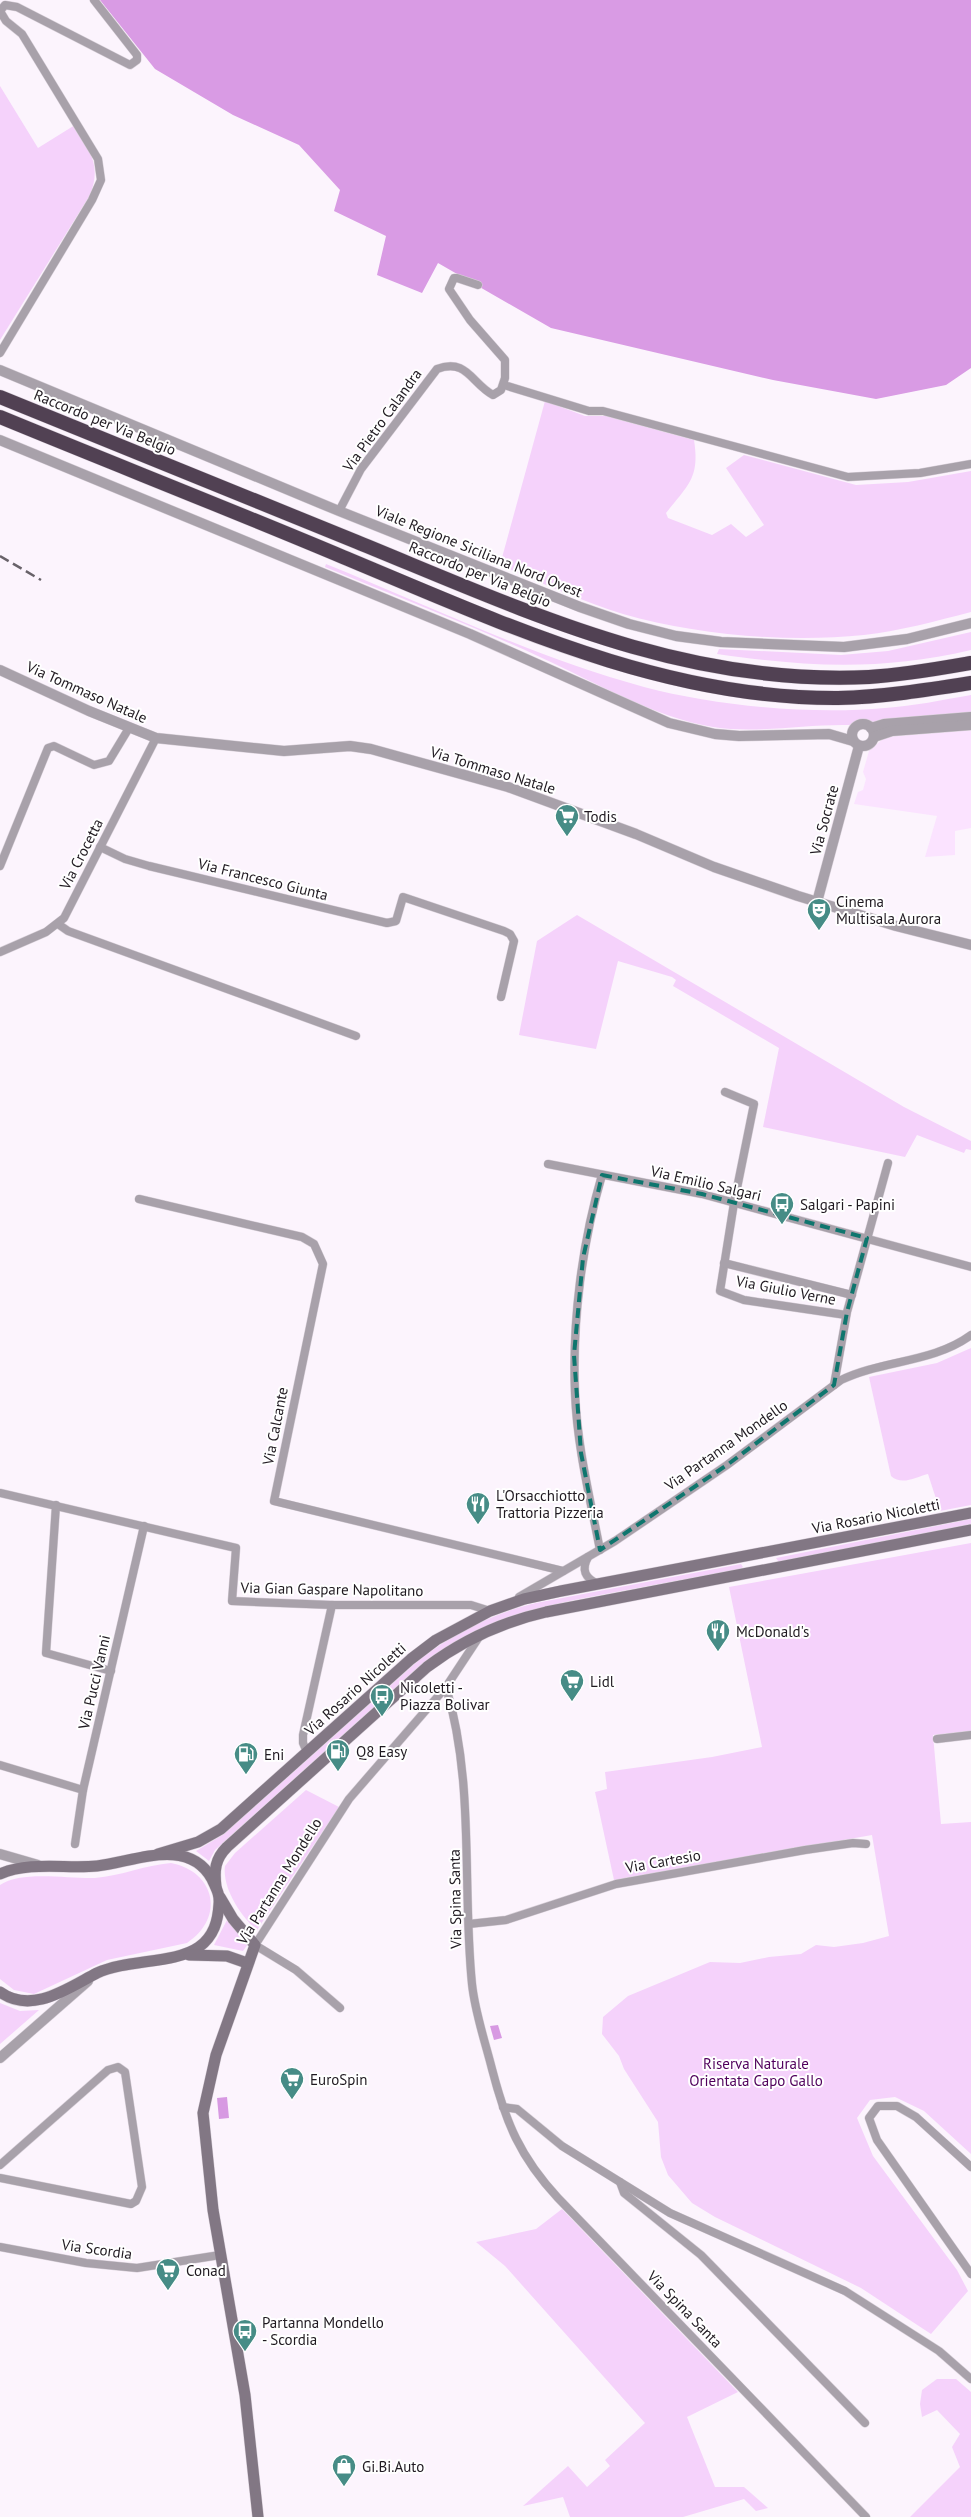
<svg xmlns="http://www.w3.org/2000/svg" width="971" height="2517" viewBox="0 0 971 2517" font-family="'PT Sans',sans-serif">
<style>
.built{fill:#fbe3ff}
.green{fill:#f5d2fb}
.forest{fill:#d99be4}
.water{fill:#d799e2}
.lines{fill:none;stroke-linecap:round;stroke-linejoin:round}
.minor-casing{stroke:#d9d1da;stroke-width:9}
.tertiary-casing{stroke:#d9d1da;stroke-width:11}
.secondary-casing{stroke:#d9d1da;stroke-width:12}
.motorway-casing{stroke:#d9d1da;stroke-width:15}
.minor{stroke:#a8a1aa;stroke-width:8}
.tertiary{stroke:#a8a1aa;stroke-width:10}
.secondary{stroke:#827784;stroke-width:11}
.motorway{stroke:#514153;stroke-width:14}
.rail{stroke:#686269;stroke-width:2.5;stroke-dasharray:10 5;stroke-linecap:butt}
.marked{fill:none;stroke:#0f766e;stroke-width:4;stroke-dasharray:10 6;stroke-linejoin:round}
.labels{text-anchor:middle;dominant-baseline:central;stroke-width:4;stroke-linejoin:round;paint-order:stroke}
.street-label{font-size:15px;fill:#201a21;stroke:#fff}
.poi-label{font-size:15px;fill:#201a21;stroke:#fff;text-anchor:start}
.park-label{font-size:15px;fill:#50005c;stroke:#fff}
</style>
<rect width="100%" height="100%" fill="#fcf4fd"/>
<!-- built -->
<polygon class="built" points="971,730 971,828 955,831 955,855 925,857 937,816 854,804 858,792 863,790 866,779 863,772 869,751 885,737"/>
<!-- green -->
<g class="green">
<path d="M 0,86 L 38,148 L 75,125 C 89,152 102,164 90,195 L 0,340 Z"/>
<path d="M 545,401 L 585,416 L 606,416 L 694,440 C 700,478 688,485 666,513 L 668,518 L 712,535 L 731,524 L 746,537 L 764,525 L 726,468 L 744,455 L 856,485 L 908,482 L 971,471 L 971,612 C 936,621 900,631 864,635 C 787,643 697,635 623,614 C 581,601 540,582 500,565 Z"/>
<path d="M 326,564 C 430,606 536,658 644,687 C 716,706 811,715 885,708 C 914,706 942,700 971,695 L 971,714 L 874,723 L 861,721 L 849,725 C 804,724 758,734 713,727 C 653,717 597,683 542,658 C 471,625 398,597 325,567 Z"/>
<path d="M 971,632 L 971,650 C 881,671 808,667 717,654 L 719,649 L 841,655 L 888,651 Z"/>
<polygon points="577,915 904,1107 971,1141 971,1150 966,1149 964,1153 917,1135 905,1157 763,1127 779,1048 673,986 676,980 672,977 618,961 596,1049 519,1035 537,941"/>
<path d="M 971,1348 L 971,1505 L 940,1511 L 928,1474 C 916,1477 902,1486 891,1476 L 869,1377 L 937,1363 Z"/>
<polygon points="971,1519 971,1525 779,1562 776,1558"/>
<polygon points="971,1543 971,1731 933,1735 941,1824 971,1822 971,2154 924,2111 895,2097 870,2100 857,2118 873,2156 957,2270 968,2291 931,2334 861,2288 715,2217 692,2203 668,2175 661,2157 658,2122 624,2069 619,2056 602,2034 603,2017 628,1996 710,1962 740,1963 769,1957 801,1954 816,1945 834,1947 863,1943 889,1936 872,1835 614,1880 595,1792 607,1789 605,1772 712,1757 762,1747 729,1587"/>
<path d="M 741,1564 L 743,1567 L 740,1569 C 699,1577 657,1584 616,1592 C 539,1606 478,1619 416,1669 L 215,1850 L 209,1861 L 196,1851 L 224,1834 L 419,1660 C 454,1633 493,1613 536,1603 Z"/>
<path d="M 306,1790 L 339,1807 L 257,1930 C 241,1917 222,1888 225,1866 L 235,1853 Z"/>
<path d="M 171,1863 C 216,1872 225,1918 187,1943 L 107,1960 L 34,1994 L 14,1990 L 0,1979 L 0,1885 C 21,1870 69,1879 95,1878 C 121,1876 145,1865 171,1863 Z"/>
<polygon points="227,1920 248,1944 243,1951 214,1945"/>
<polygon points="0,2003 20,2011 39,2010 0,2044"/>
<polygon points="562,2209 738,2392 687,2417 715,2487 744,2487 768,2508 756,2511 744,2499 683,2517 570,2517 563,2497 523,2506 568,2466 587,2487 610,2466 605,2460 645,2423 505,2266 476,2242 536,2229"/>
<polygon points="937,2379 956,2379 971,2392 971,2517 910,2517 960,2467 952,2447 960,2434 937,2410 922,2417 920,2404 922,2390"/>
</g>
<!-- forest -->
<polygon class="forest" points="100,0 971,0 971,368 946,385 876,399 773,380 551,328 438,263 422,293 377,275 386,236 334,211 340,190 299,145 233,115 155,69"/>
<!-- water -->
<g class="water">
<polygon points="498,2025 502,2038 494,2040 490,2026"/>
<polygon points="227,2097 229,2118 219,2119 217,2098"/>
</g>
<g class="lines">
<!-- minor casing -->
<g class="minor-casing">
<g id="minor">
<polyline points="0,353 92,200 101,180 98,159 22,34 6,21 0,11 5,5 17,7 130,65 137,60 137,55 94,0"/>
<polyline points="504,385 589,411 603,411 848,477 920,473 971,464"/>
<path d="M 339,511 L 361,469 L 437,369 C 467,358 471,383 493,395 L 501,390 L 505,378 L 505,360 L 470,320 L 449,289 L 454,278 L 457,278 L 478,285"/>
<polyline points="100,847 125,859 149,866 387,923 396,921 403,897 504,931 510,934 514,941 501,997"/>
<polyline points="0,866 48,748 54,746 94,765 109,761 129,728"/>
<polyline points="58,924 68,931 356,1036"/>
<polyline points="0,952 46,932 64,918 156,738"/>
<polyline points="725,1092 754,1104 734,1203 720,1291 744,1300 846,1315"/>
<polyline points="548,1164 702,1194 971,1267"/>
<polyline points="139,1199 302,1237 314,1244 323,1264 274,1501 563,1571"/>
<polyline points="724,1263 852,1295"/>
<polyline points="834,1385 847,1312 888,1163"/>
<polyline points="0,1493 236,1548 232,1601 332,1605 471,1605 490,1611"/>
<polyline points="56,1505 46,1653 111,1671"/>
<path d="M 600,1550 C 590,1498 577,1446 575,1393 C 572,1322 582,1243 602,1175"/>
<path d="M 588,1557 C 581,1570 585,1578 598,1584"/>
<path d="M 519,1597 L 615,1541 L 727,1465 L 841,1380 C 882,1360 933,1363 971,1335"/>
<path d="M 446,1687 C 475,1783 462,1885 472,1984 C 475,2013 485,2041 492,2069 C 506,2123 520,2157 558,2198 L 866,2517"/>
<polyline points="937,1739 971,1735"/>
<polyline points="307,1752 303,1743 303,1735 332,1605"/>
<polyline points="0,1765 83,1790"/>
<polyline points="75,1844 83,1790 144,1526"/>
<polyline points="469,1924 506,1920 616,1884 805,1850 853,1843 866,1844"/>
<polyline points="340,2008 296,1970 255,1945 349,1799 446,1687 479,1637"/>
<polyline points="503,2107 517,2109 562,2146 670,2213 845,2291 939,2351 971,2379"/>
<polyline points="0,2165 108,2070 118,2067 125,2072 142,2187 136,2201 131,2204 0,2178"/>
<polyline points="971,2167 916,2117 897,2106 878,2106 869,2118 877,2140 971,2274"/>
<polyline points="620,2182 624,2193 701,2255 865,2423"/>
<polyline points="0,2247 86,2263 137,2268 220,2255"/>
</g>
</g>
<!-- tertiary casing -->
<g class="tertiary-casing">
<g id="tertiary">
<polyline points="0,370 339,511 580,607 629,624 676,636 721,642 844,647 907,639 971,623"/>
<polyline points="0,440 470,634 669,723 715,734 739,736 829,734 853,741"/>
<polyline points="0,670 89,711 156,738 284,751 350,746 371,749 508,787 636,834 714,867 798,896 896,926 971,945"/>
<circle cx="863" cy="735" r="11"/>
<polyline points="871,728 884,724 971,717"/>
<polyline points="874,737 892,731 971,725"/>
<polyline points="817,902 859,746"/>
<polyline points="0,1854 38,1865"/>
<polyline points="0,2058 88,1981"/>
</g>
</g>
<!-- secondary casing -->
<g class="secondary-casing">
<g id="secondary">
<polyline points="158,1854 198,1842 221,1829 411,1659 436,1640 490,1611 524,1599 561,1591 971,1513"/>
<path d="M 0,1874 C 30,1861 66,1869 97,1866 C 134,1862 188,1836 212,1879 C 216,1888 220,1894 219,1904 C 218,1921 214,1936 199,1947 C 175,1964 127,1959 97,1973 C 68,1988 32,2015 0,1992"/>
<path d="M 216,1887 C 214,1870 215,1859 227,1847 L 427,1667 C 463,1640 502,1622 546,1612 L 971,1530"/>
<polyline points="220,1897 233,1919 255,1945 216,2055 203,2113 213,2210 245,2395 258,2517"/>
<polyline points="189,1955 227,1956 247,1963"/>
</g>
</g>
<!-- motorway casing -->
<g class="motorway-casing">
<g id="motorway">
<path d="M 0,397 C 119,445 238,493 357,542 C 526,611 682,686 869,677 C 904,675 937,669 971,663"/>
<path d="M 0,417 C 114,464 229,509 343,557 C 502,623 662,699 838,698 C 883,697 927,690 971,683"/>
</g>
</g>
<!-- minor -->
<use href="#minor" class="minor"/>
<!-- tertiary -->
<use href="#tertiary" class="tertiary"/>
<!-- secondary -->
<use href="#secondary" class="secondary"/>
<!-- motorway -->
<use href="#motorway" class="motorway"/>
<!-- rail -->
<polyline class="rail" points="0,556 41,580"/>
</g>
<!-- marked area -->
<path class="marked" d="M 602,1175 L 702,1194 L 867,1238 L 847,1312 L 834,1385 L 727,1465 L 600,1550 L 581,1453 L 574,1355 L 583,1258 Z"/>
<!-- icons -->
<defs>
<g id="supermarket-pin" transform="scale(1.25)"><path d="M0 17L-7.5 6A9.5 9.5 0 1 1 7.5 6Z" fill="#468c86" stroke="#fff"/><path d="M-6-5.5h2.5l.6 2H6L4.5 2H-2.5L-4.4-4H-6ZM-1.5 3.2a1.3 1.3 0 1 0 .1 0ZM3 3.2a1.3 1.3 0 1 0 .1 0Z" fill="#fff"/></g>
<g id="theatre-pin" transform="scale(1.25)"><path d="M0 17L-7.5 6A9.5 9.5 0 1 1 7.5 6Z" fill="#468c86" stroke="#fff"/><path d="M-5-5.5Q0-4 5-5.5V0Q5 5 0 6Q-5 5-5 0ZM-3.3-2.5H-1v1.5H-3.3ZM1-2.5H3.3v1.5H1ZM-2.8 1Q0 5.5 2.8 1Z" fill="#fff"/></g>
<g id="bus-pin" transform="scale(1.25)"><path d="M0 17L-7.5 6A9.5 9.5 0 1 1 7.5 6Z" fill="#468c86" stroke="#fff"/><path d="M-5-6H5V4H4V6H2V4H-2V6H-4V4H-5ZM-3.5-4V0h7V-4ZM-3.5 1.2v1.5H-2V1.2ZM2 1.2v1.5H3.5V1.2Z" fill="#fff"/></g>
<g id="restaurant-pin" transform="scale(1.25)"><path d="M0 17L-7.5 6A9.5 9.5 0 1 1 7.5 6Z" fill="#468c86" stroke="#fff"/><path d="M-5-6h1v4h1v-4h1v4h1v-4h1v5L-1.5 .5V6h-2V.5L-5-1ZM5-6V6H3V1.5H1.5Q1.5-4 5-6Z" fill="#fff"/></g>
<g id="fuel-pin" transform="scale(1.25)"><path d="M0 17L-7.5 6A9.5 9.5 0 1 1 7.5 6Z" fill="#468c86" stroke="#fff"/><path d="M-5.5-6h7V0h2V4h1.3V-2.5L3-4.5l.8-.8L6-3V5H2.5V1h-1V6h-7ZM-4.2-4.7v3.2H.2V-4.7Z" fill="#fff"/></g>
<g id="shop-pin" transform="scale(1.25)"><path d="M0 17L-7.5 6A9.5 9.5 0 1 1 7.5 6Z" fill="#468c86" stroke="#fff"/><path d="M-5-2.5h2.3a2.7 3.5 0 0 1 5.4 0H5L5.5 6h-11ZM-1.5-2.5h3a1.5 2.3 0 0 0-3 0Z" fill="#fff"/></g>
</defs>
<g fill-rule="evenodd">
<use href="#supermarket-pin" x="567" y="816"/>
<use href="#theatre-pin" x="819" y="910"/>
<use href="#bus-pin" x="782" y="1204"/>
<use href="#restaurant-pin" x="478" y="1504"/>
<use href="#restaurant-pin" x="718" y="1631"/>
<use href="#supermarket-pin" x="572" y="1681"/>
<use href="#bus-pin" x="382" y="1696"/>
<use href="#fuel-pin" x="338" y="1751"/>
<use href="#fuel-pin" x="246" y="1754"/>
<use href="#supermarket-pin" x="292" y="2079"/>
<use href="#supermarket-pin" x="168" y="2270"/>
<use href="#bus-pin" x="245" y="2331"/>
<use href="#shop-pin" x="344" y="2466"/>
</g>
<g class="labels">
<!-- street labels -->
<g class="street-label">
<text transform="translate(382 420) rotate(-54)">Via Pietro Calandra</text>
<text transform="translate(105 422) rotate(22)">Raccordo per Via Belgio</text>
<text transform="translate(479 551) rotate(22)">Viale Regione Siciliana Nord Ovest</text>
<text transform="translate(480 574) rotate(22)">Raccordo per Via Belgio</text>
<text transform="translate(87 692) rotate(24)">Via Tommaso Natale</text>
<text transform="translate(493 770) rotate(17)">Via Tommaso Natale</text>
<text transform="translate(824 820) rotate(-75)">Via Socrate</text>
<text transform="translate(81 854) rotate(-63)">Via Crocetta</text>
<text transform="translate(263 879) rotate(14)">Via Francesco Giunta</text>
<text transform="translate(706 1183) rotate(13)">Via Emilio Salgari</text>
<text transform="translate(786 1290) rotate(11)">Via Giulio Verne</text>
<text transform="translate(275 1426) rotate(-79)">Via Calcante</text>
<text transform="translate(726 1445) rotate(-35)">Via Partanna Mondello</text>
<text transform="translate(876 1516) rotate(-11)">Via Rosario Nicoletti</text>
<text transform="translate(332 1589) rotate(1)">Via Gian Gaspare Napolitano</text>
<text transform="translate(94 1682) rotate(-77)">Via Pucci Vanni</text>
<text transform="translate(355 1689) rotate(-42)">Via Rosario Nicoletti</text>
<text transform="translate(663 1861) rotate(-10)">Via Cartesio</text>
<text transform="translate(279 1881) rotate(-58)">Via Partanna Mondello</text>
<text transform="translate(455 1899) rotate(-91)">Via Spina Santa</text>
<text transform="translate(97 2249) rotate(8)">Via Scordia</text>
<text transform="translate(685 2309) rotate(46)">Via Spina Santa</text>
</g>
<!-- poi labels -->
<g class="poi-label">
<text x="584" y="816">Todis</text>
<text x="836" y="901">Cinema<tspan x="836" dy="17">Multisala Aurora</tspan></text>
<text x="800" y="1204">Salgari - Papini</text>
<text x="496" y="1495">L'Orsacchiotto<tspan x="496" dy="17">Trattoria Pizzeria</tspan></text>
<text x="736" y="1631">McDonald's</text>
<text x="590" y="1681">Lidl</text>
<text x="400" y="1687">Nicoletti -<tspan x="400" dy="17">Piazza Bolivar</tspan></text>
<text x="356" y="1751">Q8 Easy</text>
<text x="264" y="1754">Eni</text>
<text x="310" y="2079">EuroSpin</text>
<text x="186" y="2270">Conad</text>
<text x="262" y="2322">Partanna Mondello<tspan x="262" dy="17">- Scordia</tspan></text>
<text x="362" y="2466">Gi.Bi.Auto</text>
</g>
<!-- park labels -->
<g class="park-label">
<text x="756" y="2063">Riserva Naturale<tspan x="756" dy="17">Orientata Capo Gallo</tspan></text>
</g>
</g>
</svg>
